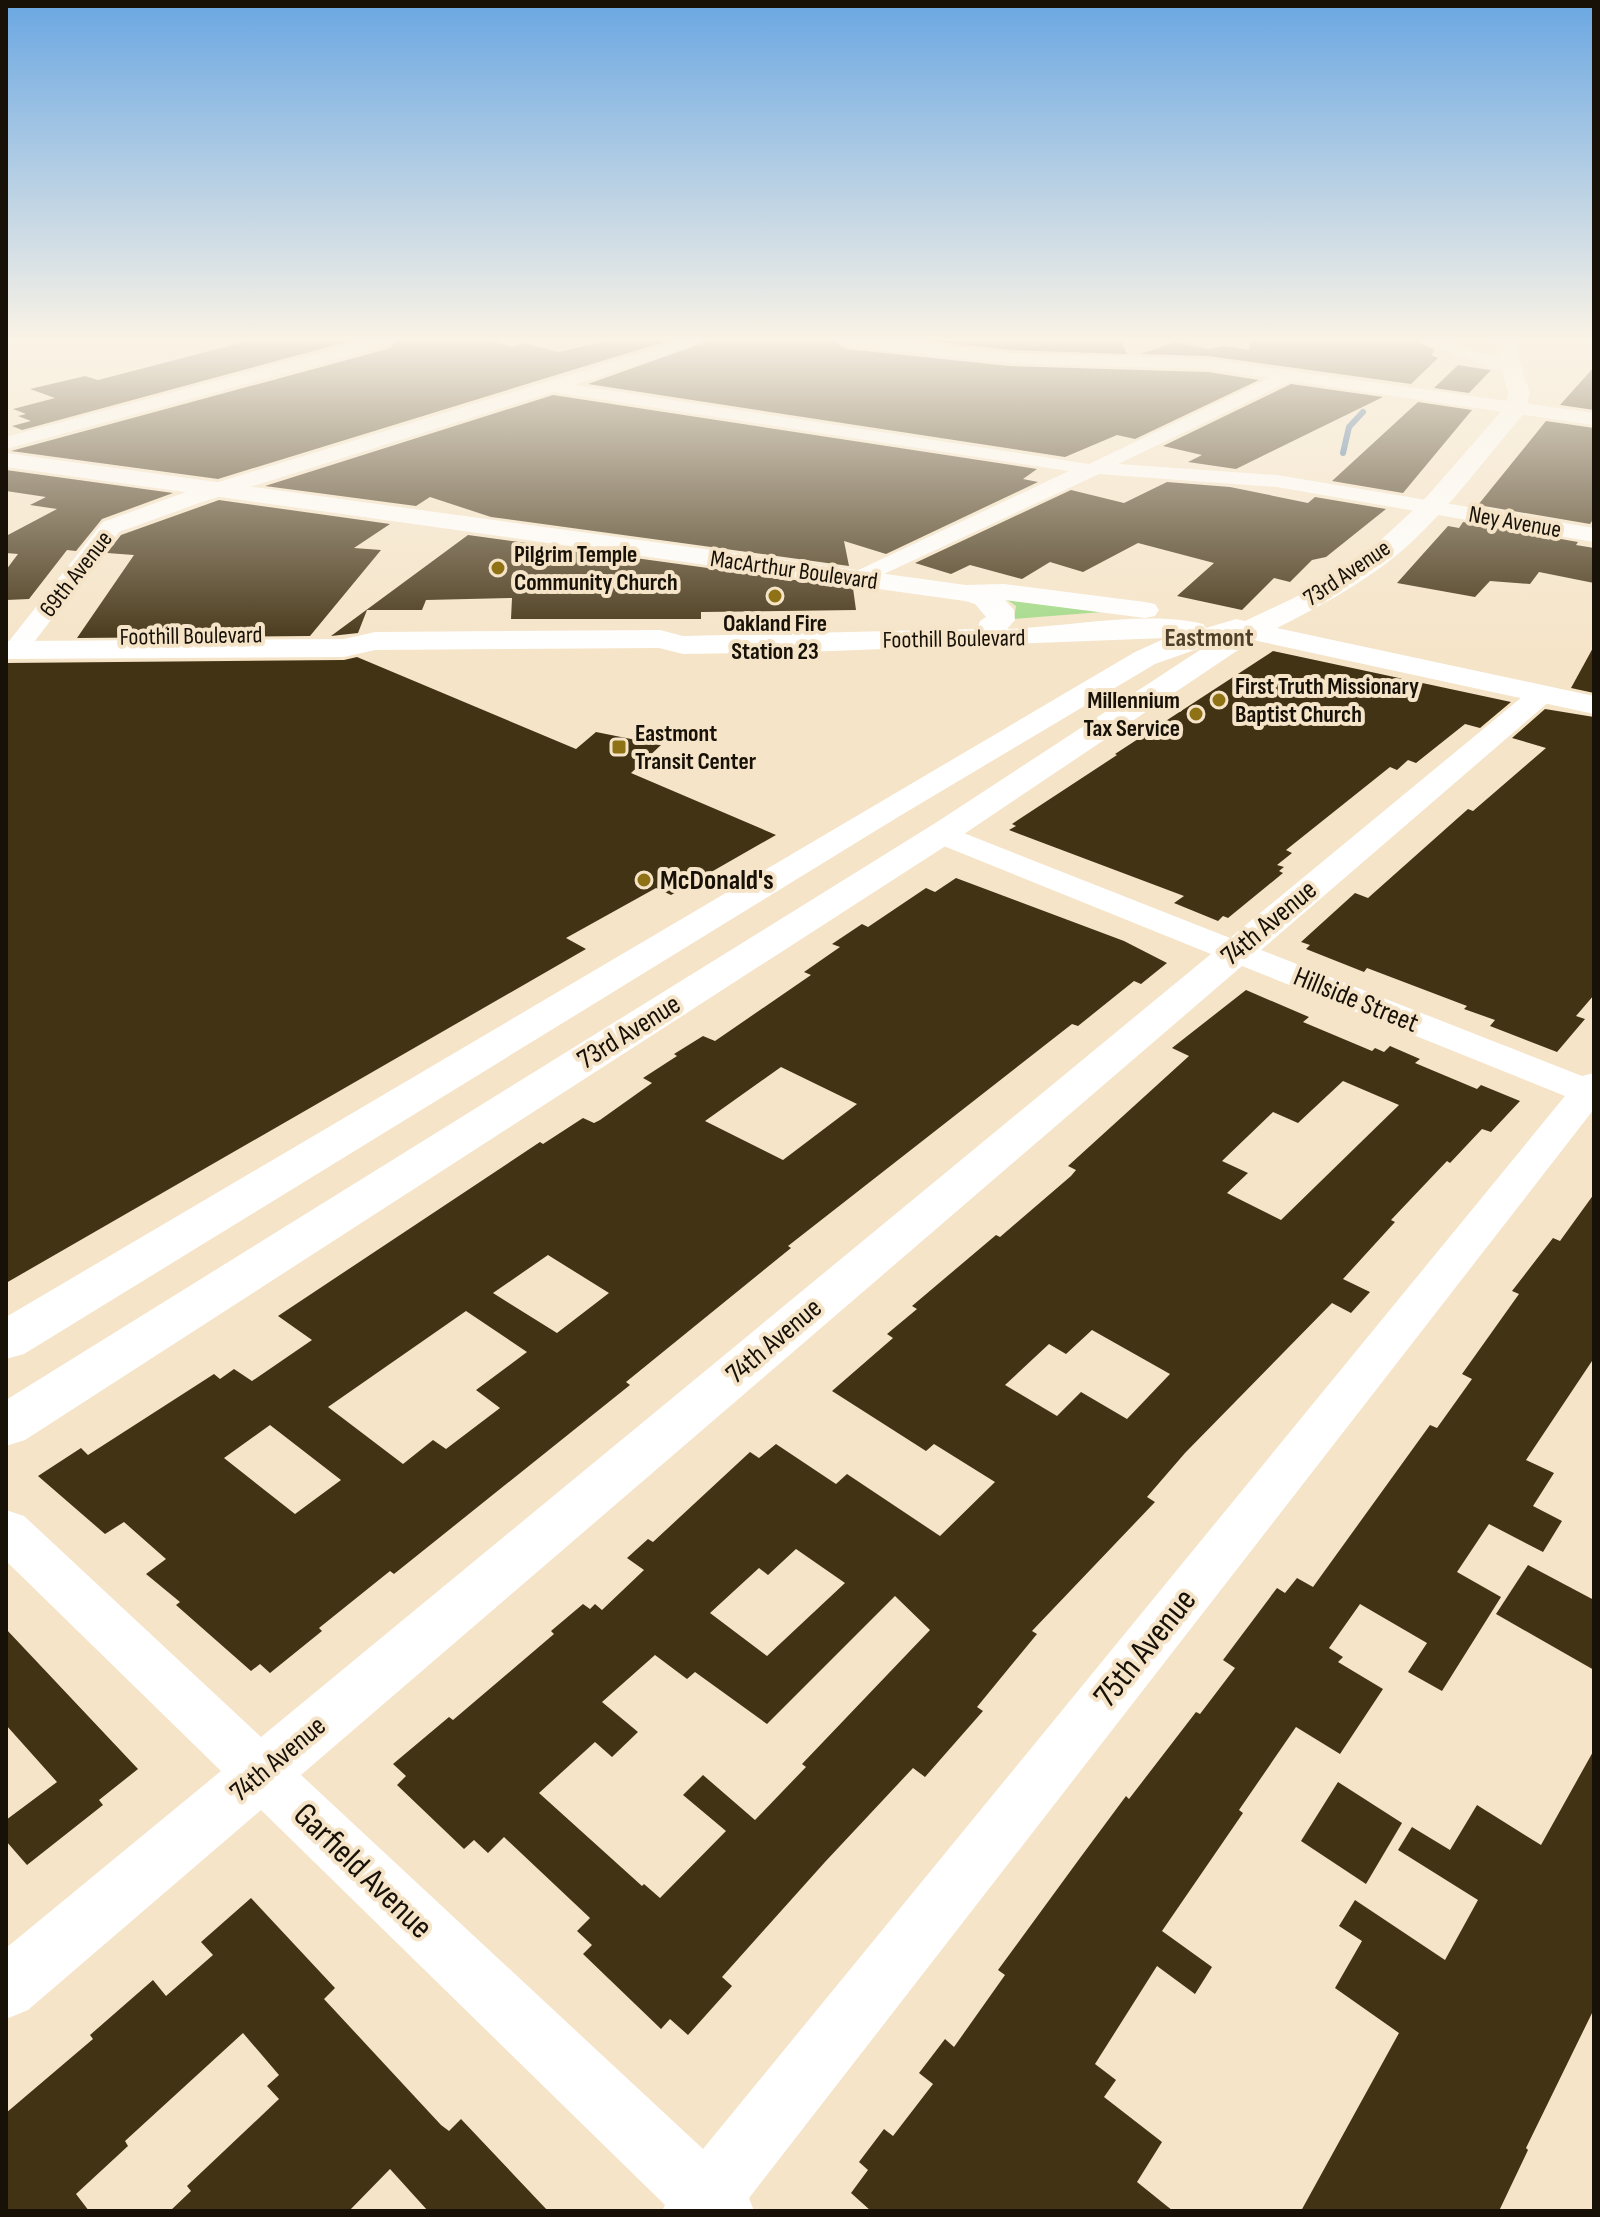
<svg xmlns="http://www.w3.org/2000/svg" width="1600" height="2217" viewBox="0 0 1600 2217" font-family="'Sofia Sans Condensed',sans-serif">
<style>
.green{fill:#a2da88}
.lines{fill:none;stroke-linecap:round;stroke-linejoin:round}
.stream{stroke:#3d6c9a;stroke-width:6}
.building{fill:#433315;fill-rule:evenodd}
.minor{fill:#fff;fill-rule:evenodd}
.secondary{fill:#fff;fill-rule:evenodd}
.poi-dot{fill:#8f7216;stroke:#f5e4c8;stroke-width:3}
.labels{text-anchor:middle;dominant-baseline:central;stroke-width:8;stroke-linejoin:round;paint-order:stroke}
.far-street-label{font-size:24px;fill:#171107;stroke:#f5e4c8}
.far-poi-label{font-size:24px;font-weight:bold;fill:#171107;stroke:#f5e4c8;text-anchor:start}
.far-neighbourhood-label{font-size:26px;font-weight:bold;fill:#4f4129;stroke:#f5e4c8}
.poi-label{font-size:28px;font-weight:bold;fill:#171107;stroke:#f5e4c8;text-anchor:start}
.street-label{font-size:28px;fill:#171107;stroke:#f5e4c8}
.near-street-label{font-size:34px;fill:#171107;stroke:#f5e4c8}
</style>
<rect width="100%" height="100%" fill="#f5e4c8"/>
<!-- green -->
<polygon class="green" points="1003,597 1115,611 1014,619 1016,606"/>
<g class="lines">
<!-- stream -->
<polyline class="stream" points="1343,453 1349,427 1363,412"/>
</g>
<!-- building -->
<g class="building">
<polygon points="248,341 350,341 22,430 12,426 31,421 18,416 26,414 13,409 55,398 30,389 85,376 98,380"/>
<polygon points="395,341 491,341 511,347 524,343 558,352 608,341 667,341 218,479 11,451 391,348"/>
<polygon points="709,341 834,341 845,349 1010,366 1208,372 1259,380 1135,439 1117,435 1065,457 588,384"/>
<polygon points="931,341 1121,341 1127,354 1010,350"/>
<polygon points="1250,341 1416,341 1435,350 1431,355 1438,358 1411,384 1208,356 1141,354 1175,342 1209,349 1224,346 1249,350"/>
<polygon points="1458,365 1489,370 1491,370 1469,393 1434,388"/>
<polygon points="1594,367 1594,410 1560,405"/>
<polygon points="1291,384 1383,397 1236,469 1188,462 1202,455 1163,446"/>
<polygon points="553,395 1037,469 1023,479 1038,482 886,554 844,541 849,566 491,517 430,497 416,506 265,486"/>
<polygon points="1418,402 1472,410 1403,493 1332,481"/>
<polygon points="1546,421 1594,428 1594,518 1590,524 1478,505"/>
<polygon points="6,470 173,493 102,519 76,551 67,550 29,599 6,600 6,570 18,554 6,553 6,536 57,509 30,505 46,497 6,491"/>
<polygon points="1167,482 1230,487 1308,503 1315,497 1386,509 1326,557 1312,560 1290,582 1274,578 1242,610 1177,596 1214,563 1138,543 1083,572 1050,562 1022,579 970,565 951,574 915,563 1071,490 1124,503"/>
<polygon points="219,500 390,524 354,548 381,550 310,636 77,638 134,555 107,553 121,535"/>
<polygon points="1463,522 1578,542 1576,545 1594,548 1594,583 1539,572 1530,584 1490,581 1475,597 1397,583 1448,526 1459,528"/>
<polygon points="468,535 853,588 856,610 701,612 701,619 511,619 512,598 426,600 422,610 367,610 358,633 331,636"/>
<polygon points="1594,646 1594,693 1571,688"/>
<polygon points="1273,651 1511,702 1480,728 1465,724 1416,763 1408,760 1397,770 1390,767 1286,850 1292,853 1277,865 1284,867 1279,871 1283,873 1228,918 1223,916 1218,921 1174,903 1184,896 1009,830 1016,826 1012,824 1117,755 1115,754"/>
<polygon points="357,657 576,749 596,732 661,745 631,773 776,835 671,895 656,888 566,938 586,949 6,1283 6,663 344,660"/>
<polygon points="1545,709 1594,717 1594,995 1576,1016 1585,1019 1557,1052 1490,1026 1495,1020 1464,1009 1467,1006 1367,968 1364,972 1306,949 1310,945 1301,942 1355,893 1368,898 1468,809 1473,811 1546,748 1512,738"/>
<path d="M 956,878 L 1124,941 L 1167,963 L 1141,984 L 1134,981 L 1078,1026 L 1072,1024 L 788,1246 L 791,1248 L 626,1382 L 630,1385 L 394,1574 L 390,1571 L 319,1628 L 322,1631 L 270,1673 L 260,1664 L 251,1671 L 176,1605 L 180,1602 L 146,1574 L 166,1559 L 124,1522 L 105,1534 L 38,1476 L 81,1448 L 88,1455 L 214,1374 L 220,1379 L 234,1369 L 252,1381 L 312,1340 L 278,1316 L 540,1142 L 543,1144 L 583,1118 L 594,1123 L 600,1120 L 652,1083 L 643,1078 L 677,1056 L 674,1054 L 703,1036 L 715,1041 L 811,975 L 804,972 L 840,947 L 832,944 L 862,924 L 868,927 L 926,888 L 935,892 ZM 781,1067 L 857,1104 L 783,1160 L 705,1121 ZM 548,1255 L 609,1293 L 557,1333 L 493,1293 ZM 466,1311 L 527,1352 L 476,1390 L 500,1408 L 446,1449 L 433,1440 L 403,1464 L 328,1407 ZM 270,1425 L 341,1480 L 295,1514 L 224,1458 Z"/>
<path d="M 1246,990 L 1309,1017 L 1303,1022 L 1372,1051 L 1375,1048 L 1384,1052 L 1390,1046 L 1420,1059 L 1415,1063 L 1477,1089 L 1481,1085 L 1520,1101 L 1491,1132 L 1482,1129 L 1450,1163 L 1447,1161 L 1391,1220 L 1395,1222 L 1343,1279 L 1370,1292 L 1351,1313 L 1332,1303 L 1185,1453 L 1147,1497 L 1155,1502 L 1032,1631 L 1037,1634 L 977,1707 L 983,1711 L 925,1777 L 913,1768 L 825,1862 L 722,1977 L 732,1986 L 688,2035 L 670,2019 L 661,2029 L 583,1954 L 592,1945 L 577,1931 L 590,1918 L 504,1837 L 488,1853 L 474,1840 L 464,1849 L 397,1785 L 406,1776 L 393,1764 L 449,1717 L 453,1720 L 554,1634 L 551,1631 L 583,1604 L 590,1609 L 595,1604 L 602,1610 L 644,1570 L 627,1558 L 648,1539 L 653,1542 L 750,1452 L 759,1458 L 776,1444 L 836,1484 L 847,1474 L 940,1536 L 995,1482 L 934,1444 L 926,1451 L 832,1391 L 893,1338 L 887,1334 L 917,1309 L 912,1306 L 996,1235 L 1000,1237 L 1071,1176 L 1076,1170 L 1068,1166 L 1189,1056 L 1172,1048 ZM 1343,1081 L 1399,1105 L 1281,1220 L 1227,1193 L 1248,1173 L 1222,1161 L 1273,1112 L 1298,1123 ZM 1092,1330 L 1170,1374 L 1127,1419 L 1081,1392 L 1057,1416 L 1005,1385 L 1049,1344 L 1066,1354 ZM 796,1549 L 845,1583 L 767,1656 L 710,1613 L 759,1568 L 768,1575 ZM 895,1596 L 930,1630 L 802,1764 L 806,1767 L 755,1820 L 703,1775 L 683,1795 L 726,1831 L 660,1898 L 644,1884 L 642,1886 L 539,1793 L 595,1742 L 612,1757 L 638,1732 L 602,1702 L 655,1655 L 687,1679 L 695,1672 L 767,1724 Z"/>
<polygon points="1594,1194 1594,1358 1526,1460 1554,1473 1533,1506 1562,1521 1543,1552 1489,1524 1457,1572 1501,1597 1442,1691 1408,1672 1427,1643 1360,1604 1329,1648 1343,1657 1338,1662 1383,1689 1340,1754 1296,1727 1239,1810 1243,1813 1162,1931 1212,1967 1195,1994 1157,1966 1095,2064 1116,2080 1104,2097 1162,2142 1137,2182 1173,2211 871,2211 851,2193 868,2170 859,2162 884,2129 893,2136 933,2084 919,2073 945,2039 954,2047 1005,1975 998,1970 1080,1858 1126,1796 1129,1799 1196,1712 1200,1714 1235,1668 1223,1660 1277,1588 1285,1593 1297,1578 1313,1587 1430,1425 1437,1428 1472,1379 1462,1374 1519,1294 1512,1291 1553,1238 1560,1241"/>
<polygon points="1528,1565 1594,1600 1594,1670 1496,1614"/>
<polygon points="6,1629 138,1769 99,1800 103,1805 27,1865 6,1841 6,1820 57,1782 6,1725"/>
<polygon points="1594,1750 1594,2009 1526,2148 1528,2150 1499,2211 1301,2211 1399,2033 1335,1988 1362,1941 1339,1926 1355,1900 1445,1960 1478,1900 1398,1850 1412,1827 1450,1850 1477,1805 1541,1845"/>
<polygon points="1338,1782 1402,1823 1366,1884 1301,1841"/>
<polygon points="251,1898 335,1988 324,1999 441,2125 449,2131 461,2119 548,2211 428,2211 390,2169 349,2211 170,2211 191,2191 187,2186 279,2099 267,2086 279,2075 243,2033 125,2141 128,2146 76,2194 89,2211 6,2211 6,2113 93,2039 90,2035 153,1980 166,1996 213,1955 201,1942"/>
</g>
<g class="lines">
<!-- minor -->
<g class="minor">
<polygon points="363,341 392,341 390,345 6,449 6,437"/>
<polygon points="679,341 706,341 575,385 1089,464 1269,378 1208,369 1010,363 845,346 837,341 899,341 1010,353 1208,359 1594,413 1594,425 1291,381 1118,464 1277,475 1594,528 1594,542 1277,487 1099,474 858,586 850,584 846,579 850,574 1069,471 553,392 202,502 119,532 24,655 6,655 6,645 103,522 186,492"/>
<polygon points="1419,341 1445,341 1519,365 1522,369 1519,373 1507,373"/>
<path d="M 1542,686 L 1551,688 L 1555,694 L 1551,700 L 1261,950 L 1582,1076 L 1594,1073 L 1594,1109 L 749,2198 L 754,2211 L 662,2211 L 665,2205 L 261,1810 L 28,2010 L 6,2019 L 6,1948 L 221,1771 L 6,1561 L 6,1510 L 24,1516 L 261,1737 L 1211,954 L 929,840 L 925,834 L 929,828 L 940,825 L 951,828 L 1230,938 L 1533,688 ZM 1242,966 L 1565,1096 L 703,2149 L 301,1775 Z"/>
</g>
<!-- secondary -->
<path class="secondary" d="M 1493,341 L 1513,341 L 1530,392 L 1525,412 C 1482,462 1441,521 1388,562 C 1354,588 1315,609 1277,628 L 1594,696 L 1594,714 L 1253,640 L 961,836 L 25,1440 L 6,1446 L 6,1400 L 937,822 L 1206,646 L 1155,664 L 898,817 L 24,1354 L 6,1359 L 6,1317 L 1135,652 L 1166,638 L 806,652 L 683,654 L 659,648 L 375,650 L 344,657 L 6,659 L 6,641 L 344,639 L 375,632 L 660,630 L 683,636 L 977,629 L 980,621 L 986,617 L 975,604 L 965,601 L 6,467 L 6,453 L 966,585 L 1004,584 L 1145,602 L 1155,604 L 1159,610 L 1155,616 L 1145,618 L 1005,600 L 1014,610 L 1015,620 L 1007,629 C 1065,627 1149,610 1203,624 L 1206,628 L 1236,619 L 1245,621 L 1296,597 L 1370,550 L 1422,502 L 1506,406 L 1508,392 Z"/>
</g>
<!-- sky -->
<linearGradient id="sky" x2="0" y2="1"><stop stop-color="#6aa7e2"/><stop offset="0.52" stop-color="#faf3e6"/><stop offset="1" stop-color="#faf3e6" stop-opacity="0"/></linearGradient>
<rect width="1600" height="652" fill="url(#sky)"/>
<!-- markers -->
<g class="poi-dot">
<circle cx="498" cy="568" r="8"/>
<circle cx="775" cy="596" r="8"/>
<circle cx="1219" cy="700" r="8"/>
<circle cx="1196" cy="714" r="8"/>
<rect x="611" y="739" width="16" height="16" rx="4"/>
<circle cx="644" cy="880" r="8"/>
</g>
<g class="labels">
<!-- far-street labels -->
<g class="far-street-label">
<text transform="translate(1515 522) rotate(10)">Ney Avenue</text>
<text transform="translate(794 570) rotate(8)">MacArthur Boulevard</text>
<text transform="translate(1347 573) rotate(-34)">73rd Avenue</text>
<text transform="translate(76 574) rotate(-52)">69th Avenue</text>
<text transform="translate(191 636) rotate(-1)">Foothill Boulevard</text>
<text transform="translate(954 639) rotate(-1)">Foothill Boulevard</text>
</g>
<!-- far-poi labels -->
<g class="far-poi-label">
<text x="514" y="554">Pilgrim Temple<tspan x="514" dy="28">Community Church</tspan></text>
<text x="775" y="623" text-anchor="middle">Oakland Fire<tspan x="775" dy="28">Station 23</tspan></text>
<text x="1235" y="686">First Truth Missionary<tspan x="1235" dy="28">Baptist Church</tspan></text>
<text x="1180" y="700" text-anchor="end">Millennium<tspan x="1180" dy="28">Tax Service</tspan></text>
<text x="635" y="733">Eastmont<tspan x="635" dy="28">Transit Center</tspan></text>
</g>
<!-- far-neighbourhood labels -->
<g class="far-neighbourhood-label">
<text x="1209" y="638">Eastmont</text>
</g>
<!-- poi labels -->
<g class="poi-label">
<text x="660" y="880">McDonald's</text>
</g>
<!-- street labels -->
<g class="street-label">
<text transform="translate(1269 923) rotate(-40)">74th Avenue</text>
<text transform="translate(1356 1000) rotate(22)">Hillside Street</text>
<text transform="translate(629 1032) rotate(-32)">73rd Avenue</text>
<text transform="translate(774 1341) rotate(-40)">74th Avenue</text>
<text transform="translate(278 1759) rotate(-40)">74th Avenue</text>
</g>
<!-- near-street labels -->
<g class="near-street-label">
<text transform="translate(1145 1648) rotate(-51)">75th Avenue</text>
<text transform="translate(363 1871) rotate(44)">Garfield Avenue</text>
</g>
</g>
<!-- border -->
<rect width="1600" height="2217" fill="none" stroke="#171107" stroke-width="16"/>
</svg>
